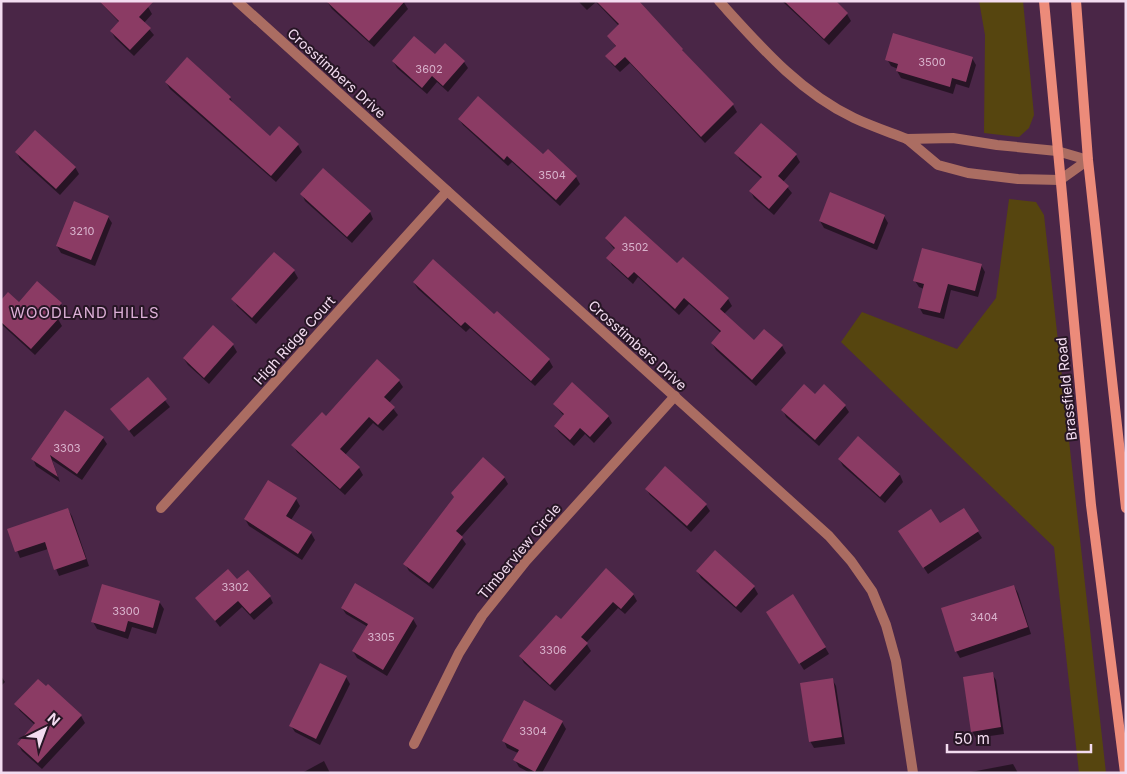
<svg xmlns="http://www.w3.org/2000/svg" width="1127" height="774" viewBox="0 0 1127 774" font-family="Inter,sans-serif">
<style>
.green{fill:#56450f}
.shadow{fill:#0007}
.building{fill:#8b3b64}
.lines{fill:none;stroke-linecap:round;stroke-linejoin:round}
.street{stroke:#ab6d62;stroke-width:10}
.secondary{stroke:#ec8b7a;stroke-width:10}
.labels{text-anchor:middle;dominant-baseline:central;stroke-width:4;stroke-linejoin:round;paint-order:stroke}
.number-label{font-size:11px;fill:#d9b4cd}
.street-label{font-size:14px;fill:#f3dcf0;stroke:#271625}
.neighbourhood-label{font-size:15px;letter-spacing:1px;fill:#ddb0d7;stroke:#271625}
</style>
<rect width="100%" height="100%" fill="#4a2647"/>
<!-- green -->
<g class="green">
<polygon points="979,1 1023,1 1034,115 1029,128 1019,137 984,133 985,35"/>
<polygon points="1009,199 1036,202 1044,215 1106,773 1079,773 1054,547 841,342 862,312 957,349 996,298"/>
</g>
<!-- shadow -->
<g class="shadow">
<polygon points="99,1 142,1 148,7 152,14 144,23 154,35 134,56 115,38 111,31 119,22"/>
<polygon points="403,1 408,9 374,47 332,9 328,3"/>
<polygon points="578,1 620,1 682,50 686,57 733,105 737,112 705,143 630,63 620,72 611,63 607,56 616,47 609,36 619,26 596,2 587,10"/>
<polygon points="782,1 834,1 847,14 851,21 829,45"/>
<polygon points="435,56 464,62 468,68 448,92 437,82 427,94 397,68 393,61"/>
<polygon points="972,58 976,65 969,88 956,84 953,94 901,78 897,71 898,69 891,66 887,59"/>
<polygon points="166,82 230,98 234,105 270,138 279,128 298,145 302,152 276,182 170,89"/>
<polygon points="459,119 543,156 548,151 576,177 580,184 560,206 512,162 508,166 463,125"/>
<polygon points="761,125 796,155 800,162 783,182 792,193 774,215 754,198 751,192 762,179 740,160 736,153"/>
<polygon points="17,153 75,167 79,174 60,195 20,159"/>
<polygon points="302,194 370,212 373,219 352,243 305,201"/>
<polygon points="884,216 888,223 877,250 824,228 820,221"/>
<polygon points="108,217 112,223 95,266 61,253 57,246"/>
<polygon points="606,239 678,265 684,258 728,299 732,306 724,314 755,342 782,346 786,353 756,386 716,350 712,343 721,333 689,304 679,315 638,277 633,284 612,265 608,258 615,250"/>
<polygon points="981,265 985,272 978,297 951,290 944,319 923,314 919,307 924,289 919,287 915,281"/>
<polygon points="294,271 298,278 256,324 237,306 233,299"/>
<polygon points="37,283 61,304 65,311 58,319 62,326 35,355 1,324 1,302 19,304"/>
<polygon points="414,283 549,360 553,367 535,386 470,328 466,332 418,289"/>
<polygon points="213,327 233,345 237,352 209,384 188,365 184,359"/>
<polygon points="148,379 170,407 134,437 112,409"/>
<polygon points="399,381 403,387 389,403 398,415 383,431 373,423 345,455 359,468 363,475 345,495 297,452 293,445 326,418"/>
<polygon points="815,396 845,406 849,412 819,446 786,417 783,410"/>
<polygon points="554,404 608,416 612,423 594,443 585,434 574,446 559,432 555,426 564,416"/>
<polygon points="103,438 107,444 82,480 52,460 60,482 36,466 33,459"/>
<polygon points="858,438 900,475 903,482 885,503 843,466 839,459"/>
<polygon points="504,477 508,484 461,537 466,544 433,589 409,571 405,564"/>
<polygon points="646,489 706,505 710,511 691,532 650,495"/>
<polygon points="296,499 300,506 291,520 311,533 315,540 302,560 249,526 245,519"/>
<polygon points="68,510 72,516 89,566 59,576 48,549 20,558 9,530"/>
<polygon points="940,525 978,532 982,538 928,574 904,538"/>
<polygon points="715,552 754,587 758,594 741,613 701,578 697,571"/>
<polygon points="237,581 270,597 273,603 254,620 242,607 220,627 197,598"/>
<polygon points="1014,586 1018,593 1031,634 960,658 956,651"/>
<polygon points="633,594 637,601 625,614 618,608 586,643 591,651 555,691 524,663 520,656 561,620"/>
<polygon points="160,603 164,609 156,634 132,627 128,639 97,629 93,622"/>
<polygon points="342,608 413,619 417,626 387,676 357,658 353,651 368,627 346,614"/>
<polygon points="771,619 825,647 829,654 804,670"/>
<polygon points="321,665 346,677 350,684 320,745 295,732 291,726"/>
<polygon points="992,674 996,680 1004,734 976,738 972,731"/>
<polygon points="1,676 5,682 1,686"/>
<polygon points="832,679 836,686 845,744 814,748 810,741"/>
<polygon points="16,704 81,716 85,723 42,769 22,751 18,744 35,725 20,711"/>
<polygon points="562,722 566,729 542,773 530,773 519,767 515,760 518,753 507,748 504,741"/>
<polygon points="324,761 330,773 302,773"/>
<polygon points="1013,764 1018,773 971,773 971,772"/>
</g>
<!-- building -->
<g class="building">
<polygon points="99,1 154,1 139,17 151,28 130,50 110,31 119,21"/>
<polygon points="326,1 405,1 369,41"/>
<polygon points="596,1 639,1 683,49 682,50 734,104 701,137 625,57 615,66 605,56 616,46 607,36 619,24"/>
<polygon points="784,1 836,1 848,13 824,39"/>
<polygon points="893,33 973,57 966,82 952,78 950,87 896,71 898,64 885,60"/>
<polygon points="414,36 435,54 445,43 465,61 443,86 432,76 422,88 392,61"/>
<polygon points="187,57 231,97 229,99 270,136 279,126 299,144 271,176 165,82"/>
<polygon points="478,96 543,154 548,149 577,176 556,200 507,156 504,160 458,119"/>
<polygon points="761,123 797,154 778,176 789,186 769,209 749,191 762,177 734,153"/>
<polygon points="35,130 76,167 56,189 15,152"/>
<polygon points="323,168 371,211 347,237 300,194"/>
<polygon points="830,192 885,215 874,244 819,221"/>
<polygon points="74,201 109,216 91,260 56,246"/>
<polygon points="625,216 677,263 683,257 729,298 720,309 754,340 764,329 783,345 752,380 711,343 721,331 684,298 675,309 634,272 628,278 606,258 615,248 605,238"/>
<polygon points="922,248 982,264 975,291 948,284 940,313 918,308 924,284 913,281"/>
<polygon points="274,252 295,270 252,318 231,299"/>
<polygon points="433,259 494,314 497,311 550,359 531,381 465,322 461,326 413,282"/>
<polygon points="37,281 62,303 53,313 59,318 31,349 1,322 1,300 8,292 19,302"/>
<polygon points="213,325 234,344 204,378 183,358"/>
<polygon points="377,359 400,380 384,397 395,407 378,425 369,417 340,449 360,467 340,489 291,445 322,412 326,416"/>
<polygon points="148,377 167,399 129,431 110,409"/>
<polygon points="572,382 609,416 590,437 580,428 570,440 554,426 564,414 553,404"/>
<polygon points="804,384 815,394 824,384 846,405 815,440 781,410"/>
<polygon points="65,410 104,437 77,474 50,455 58,477 31,459"/>
<polygon points="858,436 900,474 880,497 838,459"/>
<polygon points="483,457 505,477 456,531 463,537 429,583 403,564 454,497 451,493"/>
<polygon points="665,466 707,504 687,526 645,489"/>
<polygon points="268,480 297,498 286,516 312,532 298,554 244,519"/>
<polygon points="68,508 86,559 54,570 45,542 15,552 7,529"/>
<polygon points="964,508 979,531 923,568 898,531 931,509 940,523"/>
<polygon points="715,550 755,586 736,607 696,571"/>
<polygon points="606,568 634,594 621,609 613,602 581,637 588,643 550,685 519,656 556,615 561,619"/>
<polygon points="228,569 237,579 248,570 271,596 250,614 238,601 215,621 195,598"/>
<polygon points="355,583 414,618 383,670 352,651 368,624 341,608"/>
<polygon points="102,584 160,601 153,628 128,621 125,632 91,622"/>
<polygon points="1014,585 1028,627 955,652 941,608"/>
<polygon points="793,594 826,647 799,664 766,612"/>
<polygon points="320,663 347,676 316,739 289,726"/>
<polygon points="993,672 1001,727 971,732 963,677"/>
<polygon points="833,678 842,737 809,742 800,683"/>
<polygon points="38,679 46,686 48,684 82,715 38,763 17,744 35,723 14,704"/>
<polygon points="524,700 563,721 535,772 513,760 519,750 502,741"/>
</g>
<g class="lines">
<!-- street -->
<g class="street">
<polyline points="237,1 829,536 851,561 872,591 886,625 896,661 913,773"/>
<path d="M 719,1 C 759,45 799,92 854,118 C 871,126 889,132 907,139"/>
<polygon points="953,138 997,145 1057,151 1088,160 1060,180 1018,179 968,173 938,165 907,139"/>
<polyline points="161,508 447,191"/>
<polyline points="414,744 459,653 482,616 526,561 675,396"/>
</g>
<!-- secondary -->
<g class="secondary">
<polyline points="1044,1 1091,505 1125,773"/>
<polyline points="1076,1 1088,160 1126,508"/>
</g>
</g>
<g class="labels">
<!-- number labels -->
<g class="number-label">
<text x="932" y="62">3500</text>
<text x="429" y="69">3602</text>
<text x="552" y="175">3504</text>
<text x="82" y="231">3210</text>
<text x="635" y="247">3502</text>
<text x="67" y="448">3303</text>
<text x="235" y="587">3302</text>
<text x="126" y="611">3300</text>
<text x="984" y="617">3404</text>
<text x="381" y="637">3305</text>
<text x="553" y="650">3306</text>
<text x="533" y="731">3304</text>
</g>
<!-- street labels -->
<g class="street-label">
<text transform="translate(337 73) rotate(42)">Crosstimbers Drive</text>
<text transform="translate(294 340) rotate(-48)">High Ridge Court</text>
<text transform="translate(638 345) rotate(42)">Crosstimbers Drive</text>
<text transform="translate(1066 389) rotate(-96)">Brassfield Road</text>
<text transform="translate(519 551) rotate(-50)">Timberview Circle</text>
</g>
<!-- neighbourhood labels -->
<g class="neighbourhood-label">
<text x="85" y="312">WOODLAND HILLS</text>
</g>
</g>
<!-- border -->
<rect width="1127" height="774" fill="none" stroke="#f3dcf0" stroke-width="5"/>
<!-- north arrow -->
<g transform="translate(45 729) rotate(42)" stroke="#271625" stroke-width="4" paint-order="stroke">
<path d="M0-4L9 19L0 12L-9 19Z" fill="#f3dcf0"/>
<text y="-8" font-size="14" font-weight="bold" text-anchor="middle" fill="#f3dcf0">N</text>
</g>
<!-- scale -->
<path d="M947 744v8h144v-8" fill="none" stroke="#f3dcf0" stroke-width="2.5"/>
<text x="954" y="744" font-size="15" fill="#f3dcf0" stroke="#271625" stroke-width="4" paint-order="stroke">50 m</text>
</svg>
